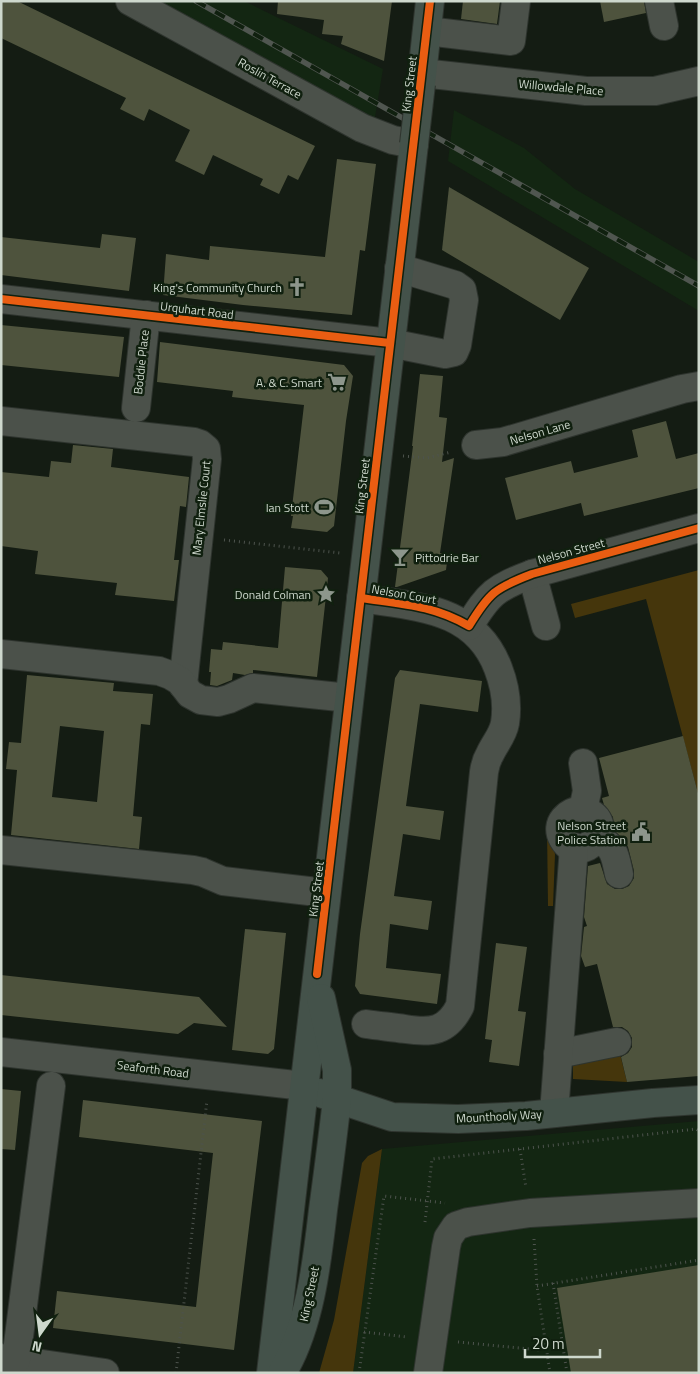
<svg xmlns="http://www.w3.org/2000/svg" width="700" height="1374" viewBox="0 0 700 1374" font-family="'Titillium Web',sans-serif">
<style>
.built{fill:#132612}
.green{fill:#45360c}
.building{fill:#4e533d;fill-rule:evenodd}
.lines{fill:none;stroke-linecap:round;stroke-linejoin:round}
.minor-casing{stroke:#2e342e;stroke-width:30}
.major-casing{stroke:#2e342e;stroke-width:30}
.path{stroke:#4d534d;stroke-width:3;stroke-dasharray:1 4;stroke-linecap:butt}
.minor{stroke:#4b514a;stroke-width:28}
.major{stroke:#44524a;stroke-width:28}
.rail-casing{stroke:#505650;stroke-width:5.5}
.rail{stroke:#10200f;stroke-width:4;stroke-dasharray:11;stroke-linecap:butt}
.major-bridge-casing{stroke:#2e342e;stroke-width:30;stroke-linecap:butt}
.major-bridge{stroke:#44524a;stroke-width:28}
.cycleway-casing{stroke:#10200f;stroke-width:11}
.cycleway{stroke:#e95d12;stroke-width:8}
.labels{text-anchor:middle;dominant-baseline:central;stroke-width:5;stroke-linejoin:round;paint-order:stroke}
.street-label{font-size:12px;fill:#ced8cd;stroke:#10200f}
.poi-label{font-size:12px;fill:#ced8cd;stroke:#10200f;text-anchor:end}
</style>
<rect width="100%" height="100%" fill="#141c13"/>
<!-- built -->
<g class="built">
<polygon points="154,1 244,1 383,69 375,117 366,120"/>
<polygon points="454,110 524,148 575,189 699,262 699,311 448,161"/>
<polygon points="699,1121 699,1373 353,1373 382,1149"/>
</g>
<!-- green -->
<g class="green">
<polygon points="699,570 699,797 646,599 575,618 571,604"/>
<polygon points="547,827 555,854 553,906 548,906"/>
<polygon points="620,1054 627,1082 573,1079 573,1064"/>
<polygon points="382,1149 353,1373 319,1373 334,1320 362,1163 368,1156"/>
</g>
<!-- building -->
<g class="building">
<polygon points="1,1 17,1 315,146 298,180 288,175 279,194 260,185 263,179 213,155 204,175 175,161 190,130 149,109 144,121 120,109 126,98 1,38"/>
<polygon points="278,1 392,1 384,61 341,44 343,36 322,34 324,20 277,14"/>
<polygon points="463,1 500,1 497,24 461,19"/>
<polygon points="600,1 644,1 646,13 604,22"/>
<polygon points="337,159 376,164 365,251 360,250 352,315 243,305 163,295 166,254 209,260 210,246 325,257"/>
<polygon points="449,187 589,268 560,320 442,250"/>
<polygon points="102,234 136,238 129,291 1,275 1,237 100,248"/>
<polygon points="1,325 124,337 119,377 1,365"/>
<polygon points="160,342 344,365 353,376 346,421 334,526 327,532 291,528 293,516 291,516 304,405 232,397 233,391 157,382"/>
<polygon points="420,374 443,376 439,417 447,418 442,462 454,458 440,553 448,555 446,570 397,587 395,587 413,446 412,446"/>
<polygon points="666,421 676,459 699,453 699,488 584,516 581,503 516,520 505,478 571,461 574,473 638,457 632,430"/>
<polygon points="73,445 113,449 111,467 189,477 186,507 180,506 174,560 179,560 174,601 115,595 117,583 35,574 38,551 1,546 1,472 49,477 51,461 71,463"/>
<polygon points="285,567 321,570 328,578 317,677 253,670 253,673 245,675 233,673 232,680 217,686 210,685 211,672 209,672 211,649 222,650 223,642 278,648"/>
<polygon points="400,670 482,681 478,712 420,704 406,806 444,811 440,840 403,834 394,896 432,901 428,930 390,924 386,968 441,974 437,1004 360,994 355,986 360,934 395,678"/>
<path d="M 27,675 L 114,683 L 113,691 L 153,694 L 150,725 L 141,724 L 133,816 L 142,817 L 139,849 L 11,835 L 17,770 L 6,769 L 9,742 L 21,743 ZM 60,726 L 104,731 L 97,802 L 52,797 Z"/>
<polygon points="683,736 699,797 699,1076 627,1082 621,1057 628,1053 632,1047 632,1038 628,1031 622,1027 613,1027 597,964 585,967 581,956 584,927 587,926 584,917 588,866 600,863 607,884 615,889 622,889 629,886 634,878 634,871 628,847 623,839 614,830 613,817 604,805 602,798 609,796 599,758"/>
<polygon points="245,929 286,933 274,1049 268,1054 232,1050"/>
<polygon points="496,943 527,947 518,1011 526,1012 519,1066 489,1062 492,1040 485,1039"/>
<polygon points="1,975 199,997 227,1027 194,1023 178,1034 1,1015"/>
<polygon points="1,1089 21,1091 15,1150 1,1149"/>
<polygon points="83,1100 262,1121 234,1350 53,1328 57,1291 196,1307 213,1153 79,1137"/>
<polygon points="699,1265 699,1373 571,1373 557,1288"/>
</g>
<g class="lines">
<!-- minor casing -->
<g class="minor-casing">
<g id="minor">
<polyline points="130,1 362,128 393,140 414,144"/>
<polyline points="659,1 664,26"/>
<polyline points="427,31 511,41 516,1"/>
<polyline points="422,73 586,91 655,91 699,81"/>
<polyline points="1,299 390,343 445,354 454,352 457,345 464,300 462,290 455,285 399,268"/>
<polyline points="136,408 146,315"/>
<polyline points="1,421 194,442 200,444 206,449 207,459 183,685"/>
<polyline points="476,445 503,442 682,389 699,386"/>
<polyline points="532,574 546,626"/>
<path d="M 361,598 C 416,607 475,607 498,668 C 505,686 508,704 505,723 C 503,735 495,743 490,754 C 487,759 485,765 484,772 L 460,1006 C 447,1032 431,1033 405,1029 C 392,1027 379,1026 366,1024"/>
<path d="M 469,626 C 489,593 495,588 532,574 L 699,528"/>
<polyline points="1,654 159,671 170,675 180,681 190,694 201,700 218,702 229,699 253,688 349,698"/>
<path d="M 583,763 L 587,791 L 583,810 C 568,811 554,823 563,839 C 580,869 623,823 583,810"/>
<path d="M 598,838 C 615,847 615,856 619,874"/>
<polyline points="1,850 193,870 202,872 223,881 326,893"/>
<polyline points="1,1052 304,1086"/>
<polyline points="558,1054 617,1042"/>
<polyline points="554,1113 574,847"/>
<polyline points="1,1358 105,1373"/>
<polyline points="16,1360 51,1086"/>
<polyline points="428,1373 446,1247 448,1238 456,1226 468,1222 530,1213 699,1203"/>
</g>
</g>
<!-- major casing -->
<g class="major-casing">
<g id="major">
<polyline points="421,84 430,1"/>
<polyline points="320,1093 392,1117 458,1119 526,1116 653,1103 699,1100"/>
<polyline points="271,1373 414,144"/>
<path d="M 282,1373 C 310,1327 317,1262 323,1210 C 328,1173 333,1136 337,1099 L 337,1070 L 321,998"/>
</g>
</g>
<!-- path -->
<g class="path">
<polyline points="403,456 427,458 451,452"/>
<polyline points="224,540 340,553"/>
<polyline points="520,1149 526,1188"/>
<polyline points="425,1222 432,1159 696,1129 699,1131"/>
<polyline points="534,1239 537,1286 550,1373"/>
<polyline points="553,1283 567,1373"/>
<polyline points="537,1286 699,1260"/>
<polyline points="364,1332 407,1337"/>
<polyline points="458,1342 540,1350"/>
<polyline points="176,1373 207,1100"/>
<polyline points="359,1373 384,1196 445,1203"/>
</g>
<!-- minor -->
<use href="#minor" class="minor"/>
<!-- major -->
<use href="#major" class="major"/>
<!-- rail casing -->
<g class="rail-casing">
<polyline id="rail" points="196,1 699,286"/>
</g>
<!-- rail -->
<use href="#rail" class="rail"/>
<!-- major-bridge casing -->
<g class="major-bridge-casing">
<polyline id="major-bridge" points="414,144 421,84"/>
</g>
<!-- major-bridge -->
<use href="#major-bridge" class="major-bridge"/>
<!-- cycleway casing -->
<g class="cycleway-casing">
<g id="cycleway">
<polyline points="1,299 390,343"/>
<path d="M 361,598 C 401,604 433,605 469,626 C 489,593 495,588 532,574 L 699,528"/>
<polyline points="317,974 430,1"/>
</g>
</g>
<!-- cycleway -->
<use href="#cycleway" class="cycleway"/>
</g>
<!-- icons -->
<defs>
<g id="church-bare" transform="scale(1.5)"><path d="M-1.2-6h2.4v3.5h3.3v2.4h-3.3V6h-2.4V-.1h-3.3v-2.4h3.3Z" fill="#8d968c" stroke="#10200f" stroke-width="2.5" paint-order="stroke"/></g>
<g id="supermarket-bare" transform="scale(1.5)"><path d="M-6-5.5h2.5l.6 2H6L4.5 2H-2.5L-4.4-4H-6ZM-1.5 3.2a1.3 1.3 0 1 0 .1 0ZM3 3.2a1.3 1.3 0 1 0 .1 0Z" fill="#8d968c" stroke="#10200f" stroke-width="2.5" paint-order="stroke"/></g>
<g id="stadium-bare" transform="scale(1.5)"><path d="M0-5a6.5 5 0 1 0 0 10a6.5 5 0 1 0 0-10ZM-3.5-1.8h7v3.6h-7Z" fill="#8d968c" stroke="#10200f" stroke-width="2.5" paint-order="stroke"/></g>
<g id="bar-bare" transform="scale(1.5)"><path d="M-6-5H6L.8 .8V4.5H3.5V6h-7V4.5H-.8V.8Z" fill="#8d968c" stroke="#10200f" stroke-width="2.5" paint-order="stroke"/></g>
<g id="sight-bare" transform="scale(1.5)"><path d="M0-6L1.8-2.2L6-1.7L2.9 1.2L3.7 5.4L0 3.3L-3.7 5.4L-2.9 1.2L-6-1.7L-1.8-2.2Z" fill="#8d968c" stroke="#10200f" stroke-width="2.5" paint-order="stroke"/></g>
<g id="civic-bare" transform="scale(1.5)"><path d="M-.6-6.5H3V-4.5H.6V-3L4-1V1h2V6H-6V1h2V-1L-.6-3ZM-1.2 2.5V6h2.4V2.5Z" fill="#8d968c" stroke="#10200f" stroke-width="2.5" paint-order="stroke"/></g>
</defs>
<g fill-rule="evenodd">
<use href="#church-bare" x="297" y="287"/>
<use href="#supermarket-bare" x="337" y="382"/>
<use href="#stadium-bare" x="324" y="507"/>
<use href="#bar-bare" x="400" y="557"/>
<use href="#sight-bare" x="326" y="594"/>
<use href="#civic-bare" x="641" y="832"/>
</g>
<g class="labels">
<!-- street labels -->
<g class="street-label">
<text transform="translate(270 78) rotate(29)">Roslin Terrace</text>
<text transform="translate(409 84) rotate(-83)">King Street</text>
<text transform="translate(561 87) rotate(5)">Willowdale Place</text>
<text transform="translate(197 310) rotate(7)">Urquhart Road</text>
<text transform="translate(141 362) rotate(-84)">Boddie Place</text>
<text transform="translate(540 432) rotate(-16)">Nelson Lane</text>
<text transform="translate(362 486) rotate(-83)">King Street</text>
<text transform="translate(201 508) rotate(-84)">Mary Elmslie Court</text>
<text transform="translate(571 551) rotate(-15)">Nelson Street</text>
<text transform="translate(404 594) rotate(10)">Nelson Court</text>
<text transform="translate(316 889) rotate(-83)">King Street</text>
<text transform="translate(153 1069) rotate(7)">Seaforth Road</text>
<text transform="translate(499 1116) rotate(-3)">Mounthooly Way</text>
<text transform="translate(309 1294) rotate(-78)">King Street</text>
</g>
<!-- poi labels -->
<g class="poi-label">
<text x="282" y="287">King's Community Church</text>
<text x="322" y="382">A. &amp; C. Smart</text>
<text x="309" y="507">Ian Stott</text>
<text x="415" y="557" text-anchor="start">Pittodrie Bar</text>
<text x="311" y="594">Donald Colman</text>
<text x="626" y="825">Nelson Street<tspan x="626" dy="14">Police Station</tspan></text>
</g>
</g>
<!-- border -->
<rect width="700" height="1374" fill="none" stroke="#ced8cd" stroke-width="5"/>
<!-- north arrow -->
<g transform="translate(40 1334) rotate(194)" stroke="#10200f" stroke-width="4" paint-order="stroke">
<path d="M0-4L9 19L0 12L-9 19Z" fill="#ced8cd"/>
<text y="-8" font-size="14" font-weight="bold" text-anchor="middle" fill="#ced8cd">N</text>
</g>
<!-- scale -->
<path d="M525 1349v8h75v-8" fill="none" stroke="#ced8cd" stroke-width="2.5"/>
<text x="532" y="1349" font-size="15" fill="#ced8cd" stroke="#10200f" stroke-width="4" paint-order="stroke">20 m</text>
</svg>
